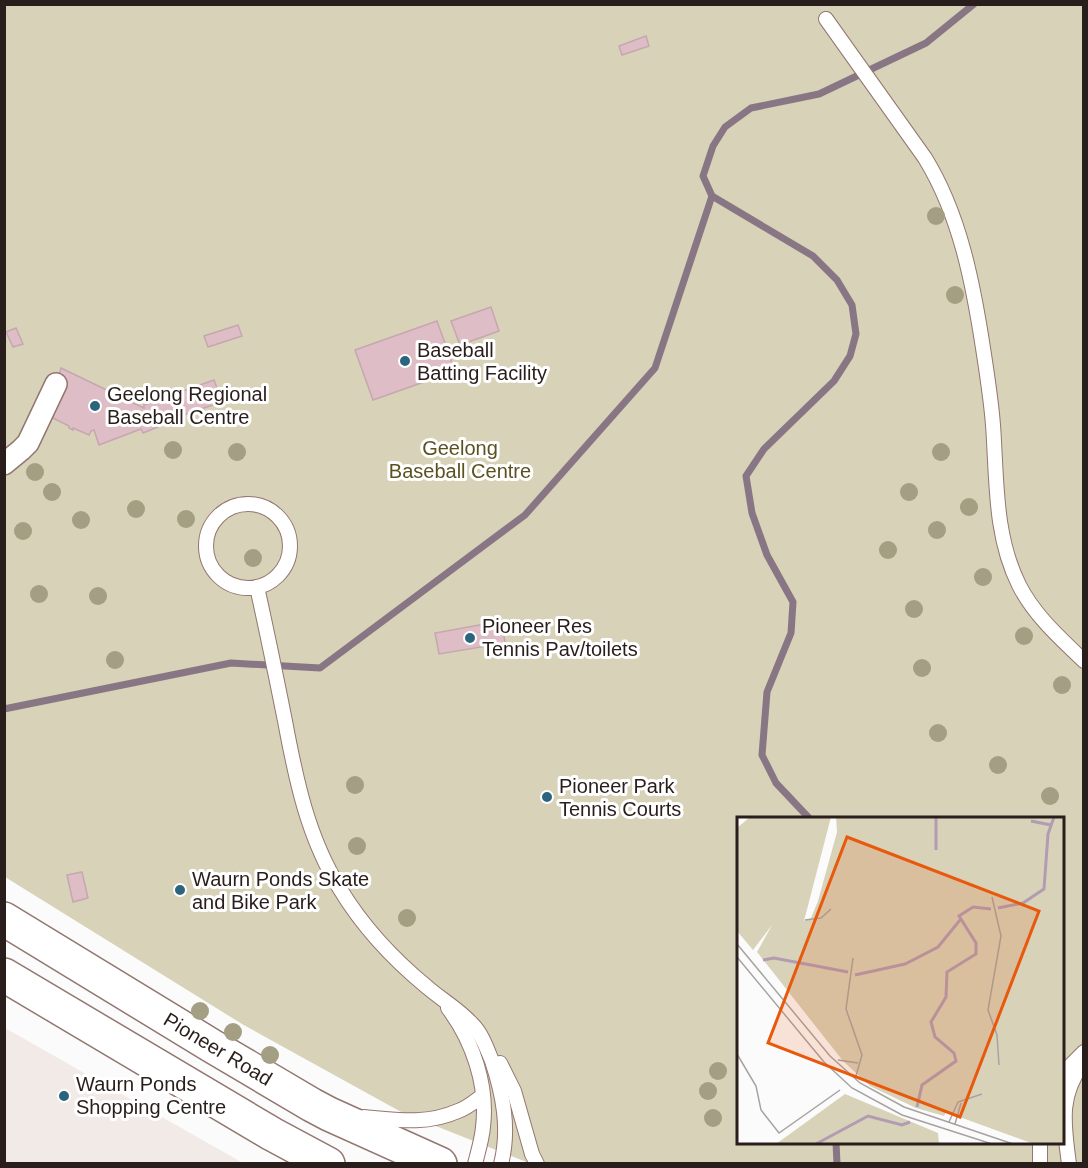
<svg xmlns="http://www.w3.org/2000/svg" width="1088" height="1168" viewBox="0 0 1088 1168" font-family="Helvetica,sans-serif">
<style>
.built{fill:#f2eae7}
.green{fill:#d7d2b8;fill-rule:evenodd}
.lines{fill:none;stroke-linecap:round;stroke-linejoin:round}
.stream{stroke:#897685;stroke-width:7}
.building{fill:#debdc6;stroke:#c6a7b0;stroke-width:1.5}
.service-casing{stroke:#93766f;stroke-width:16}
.pedestrian-casing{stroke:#93766f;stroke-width:24}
.secondary-casing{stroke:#93766f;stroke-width:36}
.service{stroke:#fff;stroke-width:14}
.pedestrian{stroke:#fff;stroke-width:21}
.secondary{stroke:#fff;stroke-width:33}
.tree{fill:#a49e83}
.poi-dot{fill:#2a657d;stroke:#fff;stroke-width:2}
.labels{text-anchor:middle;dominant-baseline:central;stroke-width:6;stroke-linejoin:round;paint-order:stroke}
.poi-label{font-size:20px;fill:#291e1b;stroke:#fff;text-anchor:start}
.park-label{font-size:20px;fill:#5c5220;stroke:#fff}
.street-label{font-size:20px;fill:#291e1b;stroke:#fff}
.inset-river{fill:none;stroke:#b29cb2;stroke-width:3}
.inset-road{fill:none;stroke:#a7a3a1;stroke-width:1.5}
.view{fill:#e8590c;fill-opacity:0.15;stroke:#e8590c;stroke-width:3}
.inset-edge{fill:none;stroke:#291e1b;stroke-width:3}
</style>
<rect width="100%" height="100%" fill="#fbfbfb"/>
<!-- built -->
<polygon class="built" points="5,1028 243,1163 5,1163"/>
<!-- green -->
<path class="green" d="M 4,5 L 1083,5 L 1083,1163 L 529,1163 L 403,1113 L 242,1024 L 5,877 ZM 738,818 L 1062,818 L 1062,1142 L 738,1142 Z"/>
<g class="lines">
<!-- stream -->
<g class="stream">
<polyline points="4,709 231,663 320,668 525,515 655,368 712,196"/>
<polyline points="809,818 776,783 762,755 767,692 791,633 793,602 767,555 752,513 746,476 764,449 834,381 850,356 856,334 852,305 837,280 813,256 712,196 703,176 713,146 725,127 751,108 819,94 926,43 974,4"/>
<polyline points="836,1142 837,1164"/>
</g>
</g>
<!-- building -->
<g class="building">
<polygon points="646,36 649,46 622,55 619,46"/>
<polygon points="491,307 499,331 460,345 451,321"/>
<polygon points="437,321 455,371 373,400 355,350"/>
<polygon points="238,325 242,336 208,347 204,336"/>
<polygon points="16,328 23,344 13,347 6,332"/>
<polygon points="61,368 144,408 144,405 214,380 222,402 159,423 160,426 143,433 141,429 99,445 94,430 91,431 89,435 73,428 73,430 69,428 69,426 49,416"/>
<polygon points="502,621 505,643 439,654 435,633"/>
<polygon points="82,872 88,898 73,902 67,875"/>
</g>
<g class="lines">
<!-- service casing -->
<g class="service-casing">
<g id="service">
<path d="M 826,19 L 925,158 C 960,215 973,283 983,348 C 987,374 991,399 993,425 C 997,479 994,535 1019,585 C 1034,615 1060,638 1084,661"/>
<circle cx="248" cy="546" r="42"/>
<path d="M 257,587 C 267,632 276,676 285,721 C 296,780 308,838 340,889 C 363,927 393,959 427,987 C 442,1000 460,1010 473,1025 C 482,1034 487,1049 492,1061 C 503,1094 510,1129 501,1164"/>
<path d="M 448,1008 C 473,1041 488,1086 483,1127 C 482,1139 478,1152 475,1164"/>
<polyline points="500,1063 514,1091 532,1154 537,1164"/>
<polyline points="1062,1074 1084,1052"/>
<path d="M 364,1117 C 396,1120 427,1125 458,1111 C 467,1108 475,1101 482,1096"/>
<polyline points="1040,1164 1040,1142"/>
<path d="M 1069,1164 C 1064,1125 1058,1096 1084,1062"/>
</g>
</g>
<!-- pedestrian casing -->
<g class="pedestrian-casing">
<polyline id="pedestrian" points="4,464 21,450 28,443 56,384"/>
</g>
<!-- secondary casing -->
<g class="secondary-casing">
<g id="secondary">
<polyline points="4,919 212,1046 312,1105 329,1114 440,1164"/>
<polyline points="4,975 272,1134 328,1164"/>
</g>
</g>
<!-- service -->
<use href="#service" class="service"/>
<!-- pedestrian -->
<use href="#pedestrian" class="pedestrian"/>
<!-- secondary -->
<use href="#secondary" class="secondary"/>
</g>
<!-- trees -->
<g class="tree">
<circle cx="936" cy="216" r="9"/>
<circle cx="955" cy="295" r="9"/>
<circle cx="173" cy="450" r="9"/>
<circle cx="237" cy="452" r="9"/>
<circle cx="941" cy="452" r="9"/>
<circle cx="35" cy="472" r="9"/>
<circle cx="52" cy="492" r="9"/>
<circle cx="909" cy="492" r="9"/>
<circle cx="969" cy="507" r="9"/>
<circle cx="136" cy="509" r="9"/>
<circle cx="186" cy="519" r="9"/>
<circle cx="81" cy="520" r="9"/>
<circle cx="937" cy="530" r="9"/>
<circle cx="23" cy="531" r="9"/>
<circle cx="888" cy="550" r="9"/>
<circle cx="253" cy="558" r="9"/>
<circle cx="983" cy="577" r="9"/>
<circle cx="39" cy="594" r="9"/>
<circle cx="98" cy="596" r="9"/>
<circle cx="914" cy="609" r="9"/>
<circle cx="1024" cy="636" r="9"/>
<circle cx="115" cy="660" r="9"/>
<circle cx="922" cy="668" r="9"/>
<circle cx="1062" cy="685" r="9"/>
<circle cx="938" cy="733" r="9"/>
<circle cx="998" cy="765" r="9"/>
<circle cx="355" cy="785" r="9"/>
<circle cx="1050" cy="796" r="9"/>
<circle cx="357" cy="846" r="9"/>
<circle cx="407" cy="918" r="9"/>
<circle cx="200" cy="1011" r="9"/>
<circle cx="233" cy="1032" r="9"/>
<circle cx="270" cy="1055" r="9"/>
<circle cx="718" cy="1071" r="9"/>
<circle cx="708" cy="1091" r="9"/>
<circle cx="713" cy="1118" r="9"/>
</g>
<!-- markers -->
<g class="poi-dot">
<circle cx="405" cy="361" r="6"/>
<circle cx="95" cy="406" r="6"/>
<circle cx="470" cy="638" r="6"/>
<circle cx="547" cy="797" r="6"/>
<circle cx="180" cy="890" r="6"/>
<circle cx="64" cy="1096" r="6"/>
</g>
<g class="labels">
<!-- poi labels -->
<g class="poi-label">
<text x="417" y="350">Baseball<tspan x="417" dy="23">Batting Facility</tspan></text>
<text x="107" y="394">Geelong Regional<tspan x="107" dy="23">Baseball Centre</tspan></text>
<text x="482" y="626">Pioneer Res<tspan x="482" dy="23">Tennis Pav/toilets</tspan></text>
<text x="559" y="786">Pioneer Park<tspan x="559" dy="23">Tennis Courts</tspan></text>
<text x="192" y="879">Waurn Ponds Skate<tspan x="192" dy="23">and Bike Park</tspan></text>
<text x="76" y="1084">Waurn Ponds<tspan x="76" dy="23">Shopping Centre</tspan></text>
</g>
<!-- park labels -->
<g class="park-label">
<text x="460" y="448">Geelong<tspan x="460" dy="23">Baseball Centre</tspan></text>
</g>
<!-- street labels -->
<g class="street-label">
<text transform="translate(218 1049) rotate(31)">Pioneer Road</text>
</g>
</g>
<!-- overview -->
<g transform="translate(737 817)">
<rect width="327" height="327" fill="#fbfbfb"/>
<path d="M 13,0 L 94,0 L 67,104 L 74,101 L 81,84 L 100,15 L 99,0 L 327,0 L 327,327 L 297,327 L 209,295 L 207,299 L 179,291 L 133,269 L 106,244 L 20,135 L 35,108 L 16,133 L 0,114 L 0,11 ZM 108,277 L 201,316 L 202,327 L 39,327 Z" fill="#d7d2b8"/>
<path class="inset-river" d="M 199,0 L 199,33M 294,4 L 314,8M 261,91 L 286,86 L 307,72 L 311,17 L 317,0M 26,143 L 37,141 L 111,155M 118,158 L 168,147 L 201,130 L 223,103M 180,290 L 185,268 L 219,244 L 217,236 L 198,220 L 194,205 L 209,180 L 210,155 L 239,137 L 239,126 L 222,99 L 236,90 L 254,92M 79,327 L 131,299 L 165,308 L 173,305"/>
<path class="inset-road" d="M 255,80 L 264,119 L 251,193 L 260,218 L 262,248M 68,103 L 84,101 L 94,92M 0,127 L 93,239 L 123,266 L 167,290 L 276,327M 0,140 L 87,245 L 115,271 L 165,298 L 255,327M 116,141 L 109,192 L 125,238 L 118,262M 0,237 L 19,269 L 24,293 L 42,316 L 103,273M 101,243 L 121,246M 212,305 L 221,285 L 245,277M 218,307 L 224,286"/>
<path class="view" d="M 110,20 L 302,94 L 223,300 L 31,226 Z"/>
<rect width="327" height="327" class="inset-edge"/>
</g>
<!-- border -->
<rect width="1088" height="1168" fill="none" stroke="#291e1b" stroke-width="12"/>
</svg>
